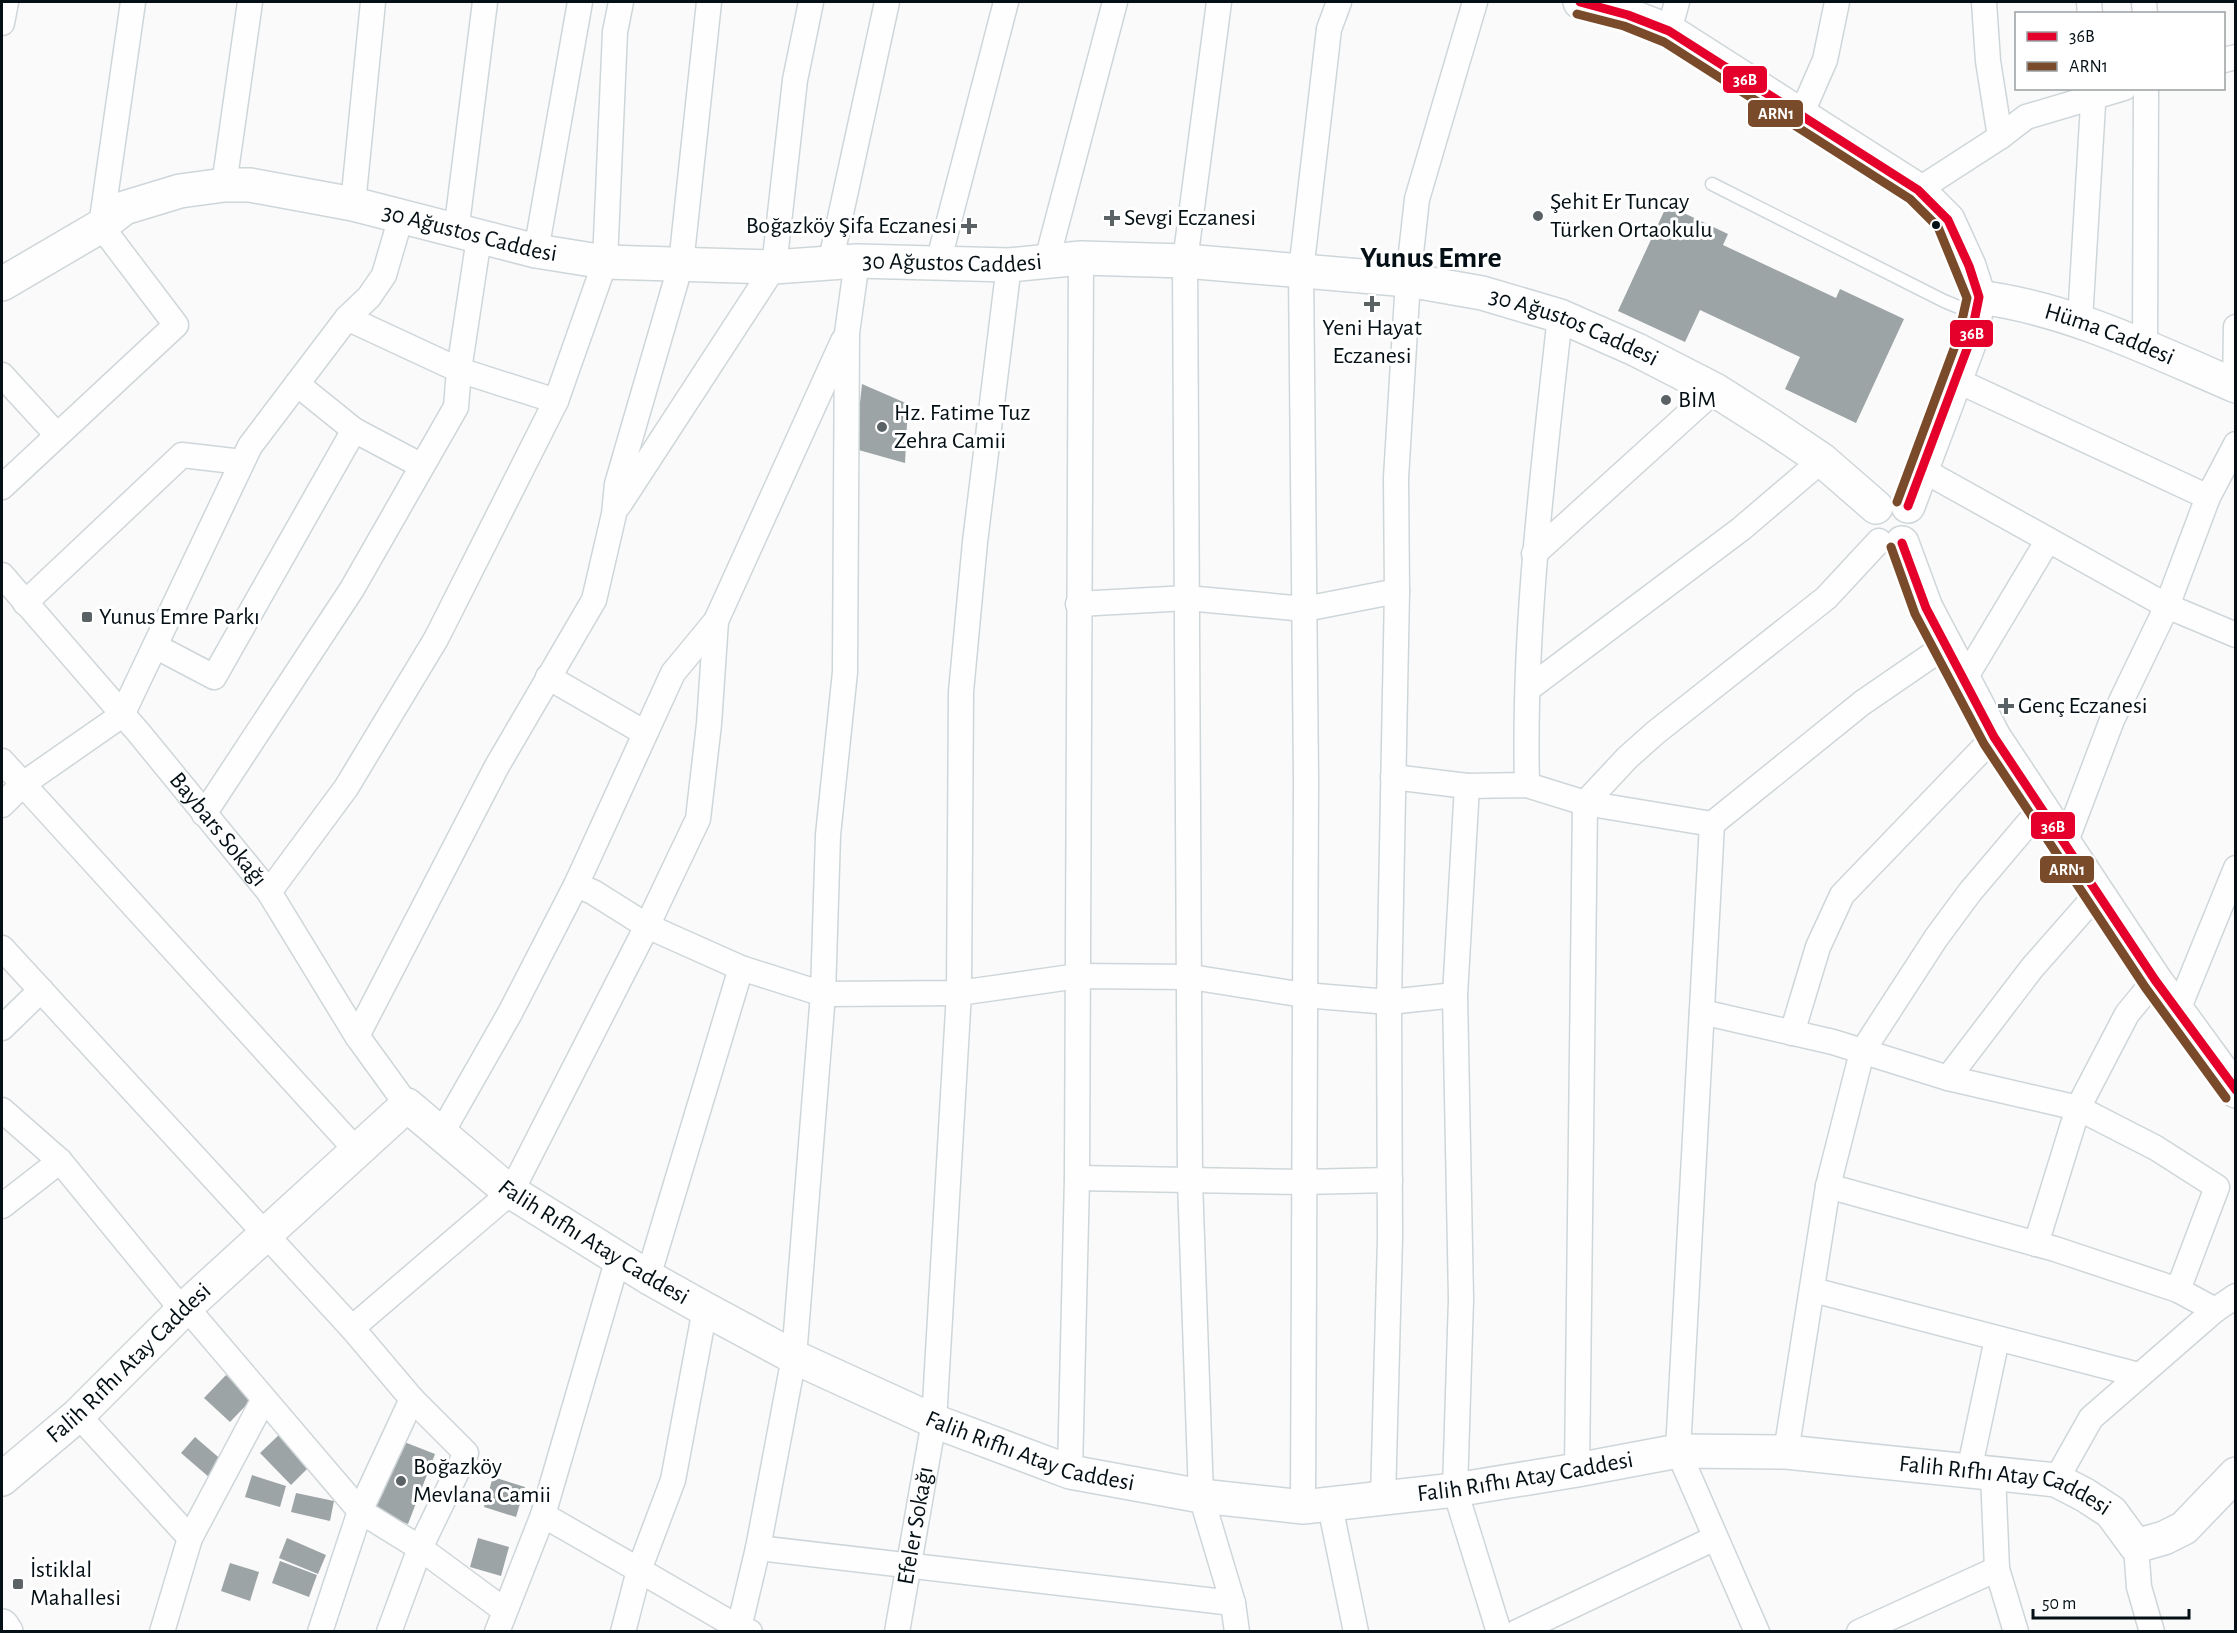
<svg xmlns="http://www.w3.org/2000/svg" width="2237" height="1633" viewBox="0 0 2237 1633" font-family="'Alegreya Sans',sans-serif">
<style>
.building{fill:#9da4a6}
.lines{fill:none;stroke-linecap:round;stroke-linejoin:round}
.lane-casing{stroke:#cfd6d9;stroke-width:15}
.street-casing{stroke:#cfd6d9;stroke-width:27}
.secondary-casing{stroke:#cfd6d9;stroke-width:36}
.lane{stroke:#fefefe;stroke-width:12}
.street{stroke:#fefefe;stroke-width:24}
.secondary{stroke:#fefefe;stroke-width:33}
.bus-1-casing{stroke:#fff;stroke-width:14}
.bus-2-casing{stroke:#fff;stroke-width:14}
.bus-1{stroke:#e4002b;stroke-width:9}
.bus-2{stroke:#7a4b2a;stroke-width:9}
.poi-dot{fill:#5a6265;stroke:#fff;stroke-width:2}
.bus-dot{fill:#041015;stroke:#fff;stroke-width:2}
.labels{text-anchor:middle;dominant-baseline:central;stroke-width:6;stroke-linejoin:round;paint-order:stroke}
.poi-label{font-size:24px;fill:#041015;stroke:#fff;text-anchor:start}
.street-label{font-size:24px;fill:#041015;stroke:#fff}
.district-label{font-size:30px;font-weight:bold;fill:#041015;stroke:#fff}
.line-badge{stroke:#fff;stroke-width:2}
.badge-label{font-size:16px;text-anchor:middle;font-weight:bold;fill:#fff}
</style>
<rect width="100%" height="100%" fill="#fafafa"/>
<!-- building -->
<g class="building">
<polygon points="1667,205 1728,234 1723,245 1836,298 1840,289 1904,319 1856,423 1785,389 1800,357 1700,310 1685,342 1618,311"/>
<polygon points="862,384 908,404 905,463 855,449"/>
<polygon points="226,1375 252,1399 230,1422 204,1398"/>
<polygon points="283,1431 313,1463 291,1485 260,1453"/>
<polygon points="195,1437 224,1462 210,1478 181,1453"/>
<polygon points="394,1438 435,1454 408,1524 367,1508"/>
<polygon points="252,1475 286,1486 280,1507 245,1497"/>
<polygon points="493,1477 525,1487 516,1517 484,1507"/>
<polygon points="296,1493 334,1501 330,1521 291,1512"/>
<polygon points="287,1538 326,1555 318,1574 279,1558"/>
<polygon points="478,1538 509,1547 501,1576 470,1567"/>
<polygon points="280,1561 317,1575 309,1597 272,1583"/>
<polygon points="230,1563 259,1572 250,1601 221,1591"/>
</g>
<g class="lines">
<!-- lane casing -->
<g class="lane-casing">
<polyline id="lane" points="1712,184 1944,301 1973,313"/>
</g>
<!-- street casing -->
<g class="street-casing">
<g id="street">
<polyline points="1219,2 1185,261 1190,1181 1201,1496 1233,1603 1237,1632"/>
<polyline points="1984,2 1988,61 2000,137"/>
<polyline points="2089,2 2090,14"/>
<polyline points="2144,2 2145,14"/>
<polyline points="2,23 6,2"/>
<polyline points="1669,31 1677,2"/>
<polyline points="2224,60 2236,57"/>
<polyline points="1800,117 1825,60 1837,2"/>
<polyline points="224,185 250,2"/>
<polyline points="1918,190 2000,137 2026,117 2124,88"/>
<polyline points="353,204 373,2"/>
<polyline points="456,232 485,2"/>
<polyline points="536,251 580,2"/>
<polyline points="1047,260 1115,2"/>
<polyline points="938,263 1006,2"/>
<polyline points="830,264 887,2"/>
<polyline points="347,318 369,297 384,275 401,217"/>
<polyline points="2080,320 2094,88"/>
<polyline points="2145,347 2146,88"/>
<polyline points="2,375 57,435"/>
<polyline points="1956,380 2208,497"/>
<polyline points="297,384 354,430 422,466"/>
<polyline points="2235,386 2236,327"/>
<polyline points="1921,469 2167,606 2236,635"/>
<polyline points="2,487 176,325 101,226 133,2"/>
<polyline points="619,505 774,267 795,80 811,2"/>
<polyline points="1534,554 1715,390"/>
<path id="s1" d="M 2,575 L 139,733 L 269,892 L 357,1036 L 407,1105"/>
<polyline points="25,603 182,455 242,462"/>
<polyline points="1078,604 1187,598 1305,609 1397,591"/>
<polyline points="155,646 214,677 354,430"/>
<polyline points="548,677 645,733"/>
<polyline points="1964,680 2048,540"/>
<polyline points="1528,689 1741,529 1822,460"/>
<polyline points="2,761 357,1151"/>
<polyline points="1393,777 1467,786 1527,785 1585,803 1712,824"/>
<path d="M 1527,785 C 1523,628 1543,472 1560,316"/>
<polyline points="1467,786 1455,995 1461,1299 1455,1490 1499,1632"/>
<polyline points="2,805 23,784 122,715 250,446 347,318 459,370 556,401"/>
<polyline points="204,814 352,589 456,407 459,370 479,238"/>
<polyline points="2065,844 2112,720 2167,606 2208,497 2236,444"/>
<polyline points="576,885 593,892 647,926 741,968 823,994 959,993 1078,976 1191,977 1304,995 1389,1002 1455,995"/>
<polyline points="269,892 346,788 436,639 556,401 605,262 615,32 621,2"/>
<polyline points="2,948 352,1328 412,1399 466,1453 420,1548 389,1632"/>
<polyline points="2178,1010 2236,868"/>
<polyline points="1702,1012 1833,1042 1948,1078 2078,1108 2156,1148 2217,1187 2178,1290"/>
<polyline points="2,1028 41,990"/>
<polyline points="1792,1033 1818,947 1842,895 1994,737"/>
<polyline points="357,1036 497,766 594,600 614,514 617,484 681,264 709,2"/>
<polyline points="1948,1078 2032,968 2097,894"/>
<polyline points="2,1110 60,1161 174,1300 186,1307 360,1511 420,1548 504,1610"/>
<polyline points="441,1134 510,1013 576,885 673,673 716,621 843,341"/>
<polyline points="1077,1178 1303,1182 1390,1180"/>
<polyline points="1828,1186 2055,1249 2178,1290 2215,1310"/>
<polyline points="2,1206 60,1161"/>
<polyline points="2036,1244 2078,1108 2127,1014 2155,980"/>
<polyline points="618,1258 543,1515 639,1570 623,1632"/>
<polyline points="648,1277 741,968"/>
<polyline points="1813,1290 2139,1375"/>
<polyline points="705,1309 673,1480 639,1570 739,1628 750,1632"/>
<polyline points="352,1328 511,1192 647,926 698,819 709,724 716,621"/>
<polyline points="78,1415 190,1538"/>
<polyline points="1786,1452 1828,1186 1862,1052 1936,938 1970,892 2042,807"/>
<polyline points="1577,1470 1585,803 1627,758 1655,733 1826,598 1879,541"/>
<polyline points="1969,1471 1997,1339"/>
<polyline points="1070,1472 1077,1178 1081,258"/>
<polyline points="1993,1474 1997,1569 2016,1632"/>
<polyline points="2056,1480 2091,1418 2215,1310 2236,1296"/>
<polyline points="1383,1499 1390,1238 1389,1002 1397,591 1396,478 1408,280 1417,199 1475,2"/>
<polyline points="1330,1506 1356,1632"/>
<polyline points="1303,1507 1306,779 1301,271 1329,29 1339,2"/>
<polyline points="2136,1546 2139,1587 2152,1632"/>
<polyline points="758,1548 794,1357 823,994 828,835 845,672 847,333 857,261"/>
<polyline points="162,1632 190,1538 264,1399"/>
<polyline points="320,1632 360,1511 412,1399"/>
<polyline points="497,1632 543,1515"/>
<polyline points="738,1632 758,1548 1233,1603"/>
<path id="s2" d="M 897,1632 L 934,1421 L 959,993 L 961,692 L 975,542 L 1009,265"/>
<polyline points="1517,1632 1715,1538"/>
<polyline points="1757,1632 1678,1451 1712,824 1862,703 1945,646"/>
<polyline points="1859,1632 1997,1569"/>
</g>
</g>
<!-- secondary casing -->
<g class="secondary-casing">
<g id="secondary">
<polyline points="1580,2 1628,15 1669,31 1918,190 1948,220 1969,266 1979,297 1970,341 1908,506"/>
<path id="s3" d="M 2,284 L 101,226 L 124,208 L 180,191 L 224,185 L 250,185 L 353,204 L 536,251 L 605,262 L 774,267 L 857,261 L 1009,265 L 1081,258 L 1185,261 L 1408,280 L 1482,293 L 1560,316 L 1637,350 L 1715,390 L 1770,425 L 1822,460 L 1876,507"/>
<path id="s4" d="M 1979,297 C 2070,309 2152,350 2236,386"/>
<polyline points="1902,543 1926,608 1994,737 2155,980 2236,1091"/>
<path id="s5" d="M 2,1479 L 78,1415 L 186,1307 L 407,1105 L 505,1188 L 648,1277 L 705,1309 L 794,1357 L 934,1421 L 1070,1472 L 1201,1496 L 1303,1507 L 1455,1490 L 1577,1470 L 1678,1451 L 1786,1452 L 2056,1480 L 2085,1495 L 2111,1512 L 2136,1546 L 2164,1538 L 2184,1528 L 2236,1474"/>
<polyline points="2,1626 6,1632"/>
</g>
</g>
<!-- lane -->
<use href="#lane" class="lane"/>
<!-- street -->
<use href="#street" class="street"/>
<!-- secondary -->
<use href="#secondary" class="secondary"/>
<!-- bus-1 casing -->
<g class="bus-1-casing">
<g id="bus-1">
<polyline points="1580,2 1628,15 1669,31 1918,190 1948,220 1969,266 1979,297 1970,341 1908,506"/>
<polyline points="1902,543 1926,608 1994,737 2155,980 2236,1090"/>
</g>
</g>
<!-- bus-2 casing -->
<g class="bus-2-casing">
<g id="bus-2">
<polyline points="1577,14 1624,26 1664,42 1910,199 1938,227 1967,298 1958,338 1897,502"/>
<polyline points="1891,547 1915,614 1984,744 2145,987 2226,1098"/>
</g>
</g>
<!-- bus-1 -->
<use href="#bus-1" class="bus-1"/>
<!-- bus-2 -->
<use href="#bus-2" class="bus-2"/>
</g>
<!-- markers -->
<g class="poi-dot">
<circle cx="1538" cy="216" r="6"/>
<path d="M1109 209h6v6h6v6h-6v6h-6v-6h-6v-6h6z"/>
<path d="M966 217h6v6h6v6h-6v6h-6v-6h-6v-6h6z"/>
<path d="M1369 295h6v6h6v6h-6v6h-6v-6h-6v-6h6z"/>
<circle cx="1666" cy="400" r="6"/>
<circle cx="882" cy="427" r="6"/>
<rect x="81" y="611" width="12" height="12" rx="3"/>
<path d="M2003 697h6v6h6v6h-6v6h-6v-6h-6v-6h6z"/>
<circle cx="401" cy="1481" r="6"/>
<rect x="12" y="1578" width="12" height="12" rx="3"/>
</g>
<circle class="bus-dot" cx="1936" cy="225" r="5"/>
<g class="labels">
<!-- poi labels -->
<g class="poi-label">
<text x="1550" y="202">Şehit Er Tuncay<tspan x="1550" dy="28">Türken Ortaokulu</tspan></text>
<text x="1124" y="218">Sevgi Eczanesi</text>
<text x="957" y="226" text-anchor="end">Boğazköy Şifa Eczanesi</text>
<text x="1372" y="328" text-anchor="middle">Yeni Hayat<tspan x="1372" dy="28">Eczanesi</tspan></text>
<text x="1678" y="400">BİM</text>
<text x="894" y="413">Hz. Fatime Tuz<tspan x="894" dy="28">Zehra Camii</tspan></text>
<text x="99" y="617">Yunus Emre Parkı</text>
<text x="2018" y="706">Genç Eczanesi</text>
<text x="413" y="1467">Boğazköy<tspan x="413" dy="28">Mevlana Camii</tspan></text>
<text x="30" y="1570">İstiklal<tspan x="30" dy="28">Mahallesi</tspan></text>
</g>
<!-- street labels -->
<g class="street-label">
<text stroke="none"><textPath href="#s3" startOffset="498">30 Ağustos Caddesi</textPath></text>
<text stroke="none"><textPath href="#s3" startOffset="984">30 Ağustos Caddesi</textPath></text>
<text stroke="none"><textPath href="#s3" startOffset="1614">30 Ağustos Caddesi</textPath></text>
<text stroke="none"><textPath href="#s4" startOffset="136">Hüma Caddesi</textPath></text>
<text stroke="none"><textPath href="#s1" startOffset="334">Baybars Sokağı</textPath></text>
<text stroke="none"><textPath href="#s5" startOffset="784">Falih Rıfhı Atay Caddesi</textPath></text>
<text stroke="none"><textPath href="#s5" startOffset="172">Falih Rıfhı Atay Caddesi</textPath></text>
<text stroke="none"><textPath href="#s5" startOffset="1270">Falih Rıfhı Atay Caddesi</textPath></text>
<text stroke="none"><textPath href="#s5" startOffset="1774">Falih Rıfhı Atay Caddesi</textPath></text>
<text stroke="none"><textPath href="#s5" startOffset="2260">Falih Rıfhı Atay Caddesi</textPath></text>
<text stroke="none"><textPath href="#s2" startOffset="108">Efeler Sokağı</textPath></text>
</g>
<!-- district labels -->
<g class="district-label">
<text x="1431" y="258">Yunus Emre</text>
</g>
</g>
<g class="line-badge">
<rect x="1722" y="65" width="46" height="29" rx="6" fill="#e4002b"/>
<rect x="1747" y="99" width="57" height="29" rx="6" fill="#7a4b2a"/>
<rect x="1949" y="319" width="45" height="29" rx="6" fill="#e4002b"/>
<rect x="2030" y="811" width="46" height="29" rx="6" fill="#e4002b"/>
<rect x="2039" y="855" width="56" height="29" rx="6" fill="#7a4b2a"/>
</g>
<g class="badge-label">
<text x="1745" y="85">36B</text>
<text x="1776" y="119">ARN1</text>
<text x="1972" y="339">36B</text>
<text x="2053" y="832">36B</text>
<text x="2067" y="875">ARN1</text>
</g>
<!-- border -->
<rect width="2237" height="1633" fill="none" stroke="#041015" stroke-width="6"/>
<!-- legend -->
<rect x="2015" y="12" width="210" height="78" fill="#ffffff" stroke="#9b9fa1" stroke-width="1.5"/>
<rect x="2027" y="32" width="30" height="9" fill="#e4002b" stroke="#9b9fa1" stroke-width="1.5"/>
<text x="2069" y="42" font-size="18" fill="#041015">36B</text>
<rect x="2027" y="62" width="30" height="9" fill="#7a4b2a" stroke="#9b9fa1" stroke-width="1.5"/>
<text x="2069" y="72" font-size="18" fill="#041015">ARN1</text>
<!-- scale -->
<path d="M2033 1609v9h156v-9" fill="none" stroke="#041015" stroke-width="3"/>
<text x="2042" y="1609" font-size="18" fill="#041015" stroke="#ffffff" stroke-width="4.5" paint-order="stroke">50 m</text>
</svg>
